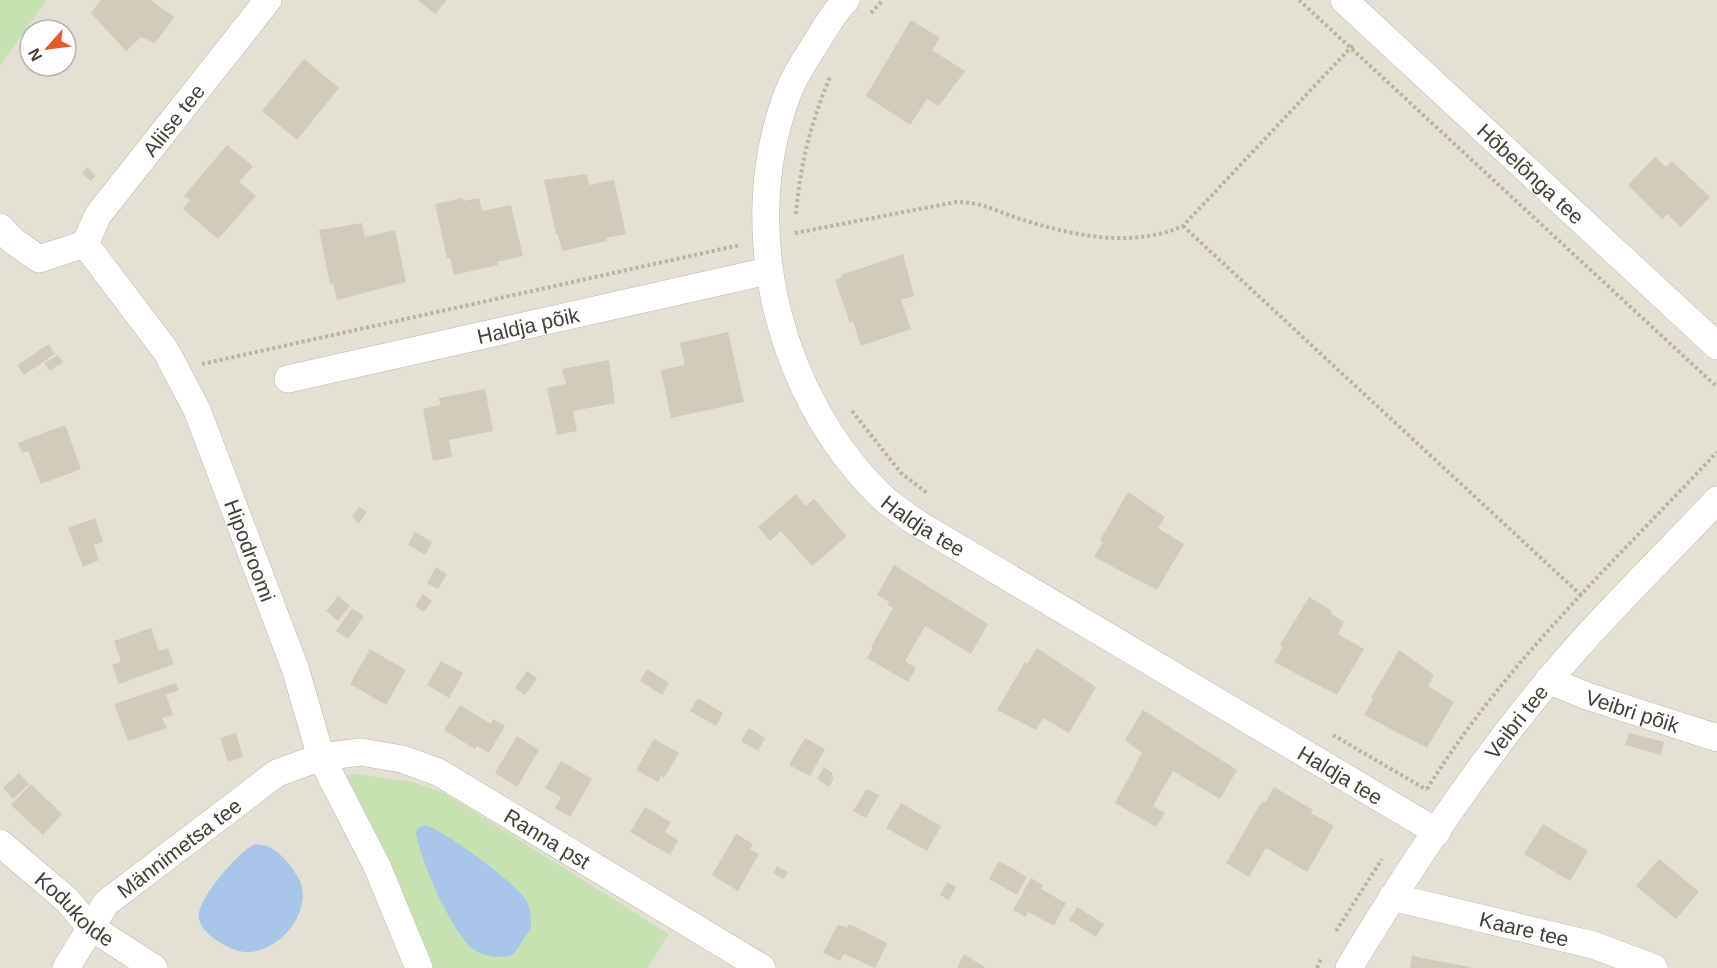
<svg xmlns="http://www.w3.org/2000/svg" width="1717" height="968" viewBox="0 0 1717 968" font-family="Helvetica,sans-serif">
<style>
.residential{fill:#e4e1d4;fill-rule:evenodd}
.green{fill:#c7e1b2}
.water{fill:#a8c7e8}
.building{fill:#d1cbbc}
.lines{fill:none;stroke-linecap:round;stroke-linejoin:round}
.minor-casing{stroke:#bbb7a9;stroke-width:28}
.path{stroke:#bcb49c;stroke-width:4;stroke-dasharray:3 3;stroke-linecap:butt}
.minor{stroke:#fff;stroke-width:27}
.labels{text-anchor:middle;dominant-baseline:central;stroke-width:4.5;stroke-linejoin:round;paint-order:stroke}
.street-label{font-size:21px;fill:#433f36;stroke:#fff}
</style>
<rect width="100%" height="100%" fill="#f1efe6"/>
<!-- residential -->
<path class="residential" d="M 47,0 L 1717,0 L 1717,968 L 0,968 L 0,66 ZM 30,30 L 66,30 L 66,66 L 30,66 Z"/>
<!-- green -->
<g class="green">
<polygon points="0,0 47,0 0,66"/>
<polygon points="355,774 413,782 444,793 669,934 647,968 427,968 342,776"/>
</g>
<!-- water -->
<g class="water">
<path d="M 425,825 C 444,830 516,883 526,900 C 531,908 531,919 531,928 L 513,955 C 499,959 485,957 473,949 C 453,934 418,857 416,831 L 418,828 Z"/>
<path d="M 255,844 C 271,845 279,852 289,864 C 294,871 301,880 302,888 C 309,924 263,967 228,947 C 217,941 202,932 199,919 C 195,901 239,851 255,844 Z"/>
</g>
<!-- building -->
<g class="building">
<polygon points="101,0 150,0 174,17 155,43 141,37 126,51 91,13"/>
<polygon points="418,0 447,0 435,14"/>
<polygon points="911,20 940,38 932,50 965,71 939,106 927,99 910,125 866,96"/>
<polygon points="304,59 339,88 297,140 262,111"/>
<polygon points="227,145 253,166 239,182 256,196 218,239 183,209 190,200 184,196"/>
<polygon points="1655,157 1666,167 1672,161 1710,197 1681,227 1667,214 1662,219 1628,185"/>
<polygon points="87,167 96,176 91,181 82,173"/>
<polygon points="587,174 589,185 614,180 626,234 606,238 607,241 562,251 558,234 556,234 544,180"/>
<polygon points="462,198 463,201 479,198 482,211 511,205 523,256 497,262 498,265 454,275 450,258 447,258 435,204"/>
<polygon points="362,223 365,237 395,230 406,282 337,300 333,283 330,284 319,230"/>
<polygon points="903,254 914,296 901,300 911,329 861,346 853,321 850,323 835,280 842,277 841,275"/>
<polygon points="728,332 744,402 671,418 661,370 685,365 680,343"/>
<polygon points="49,344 55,354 24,375 17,365"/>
<polygon points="58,355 63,362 50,371 44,363"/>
<polygon points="609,360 615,403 573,411 577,431 557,435 547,388 566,384 562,369"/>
<polygon points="485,389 493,431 449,440 452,457 433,461 423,409 440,405 439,398"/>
<polygon points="65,425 81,469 41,484 28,451 22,453 18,443"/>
<polygon points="1128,492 1165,517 1158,528 1184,544 1157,590 1094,557 1103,542 1100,540"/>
<polygon points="796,494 806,506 814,499 847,536 812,566 781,531 770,541 758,527"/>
<polygon points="359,507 367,512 359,523 352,517"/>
<polygon points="95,518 103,542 94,545 99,560 83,567 68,528"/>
<polygon points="415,532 432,542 425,555 408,545"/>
<polygon points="894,565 988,624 971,654 925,626 905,661 916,668 908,682 867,658 873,648 871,647 893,608 888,605 889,602 877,595"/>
<polygon points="436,567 447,574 438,589 427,583"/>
<polygon points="423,594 432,601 424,612 415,606"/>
<polygon points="338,596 350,606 338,621 326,611"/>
<polygon points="1309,597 1332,611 1331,614 1344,622 1338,634 1364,649 1337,695 1274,662 1283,647 1280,645"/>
<polygon points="352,608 364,616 348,639 336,631"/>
<polygon points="151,628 159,651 168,648 174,664 119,684 112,665 121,662 114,641"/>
<polygon points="1037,648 1096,687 1069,733 1043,718 1036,730 997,710 1025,662 1027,664"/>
<polygon points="370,649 406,670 386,705 350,684"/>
<polygon points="1399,650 1434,675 1428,686 1454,702 1427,748 1364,715 1373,699 1371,698"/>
<polygon points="441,661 463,673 449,698 427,685"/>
<polygon points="647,669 669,683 662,695 640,681"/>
<polygon points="527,671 537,678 525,695 515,688"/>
<polygon points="176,683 179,690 166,695 173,715 162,718 167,728 128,741 114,704"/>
<polygon points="698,698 723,713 716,726 690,711"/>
<polygon points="460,705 491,724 493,719 505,726 489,753 477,746 475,749 444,730"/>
<polygon points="1143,710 1237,770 1220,799 1173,771 1153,806 1165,813 1156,827 1115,803 1142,753 1125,740"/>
<polygon points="749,728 765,738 758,751 741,741"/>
<polygon points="236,733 243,757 228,762 220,738"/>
<polygon points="1629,733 1664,742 1661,755 1625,745"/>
<polygon points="517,736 539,750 517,787 495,773"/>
<polygon points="805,738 825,749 810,776 789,765"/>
<polygon points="654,739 679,753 664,778 661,776 658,782 636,770"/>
<polygon points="561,761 592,779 570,817 555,808 561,797 545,788"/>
<polygon points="824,767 833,773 831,776 834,778 829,787 817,779"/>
<polygon points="19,773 29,784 13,799 3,788"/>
<polygon points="31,784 62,814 43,835 11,805"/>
<polygon points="1274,787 1313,810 1311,813 1334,826 1307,872 1266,848 1249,877 1226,863 1262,801 1265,803"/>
<polygon points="867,789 879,795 866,818 853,811"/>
<polygon points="901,803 941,826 927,851 886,828"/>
<polygon points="645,807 671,822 665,832 678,840 670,855 630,832"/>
<polygon points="1543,824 1588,851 1570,881 1524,854"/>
<polygon points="736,834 753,844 750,849 759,854 738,891 712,875"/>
<polygon points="1659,859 1699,892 1676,919 1636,886"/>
<polygon points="999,861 1027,877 1017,895 989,879"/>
<polygon points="777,866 788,872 784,879 773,873"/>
<polygon points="1031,878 1043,885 1041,889 1066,903 1054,926 1028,912 1026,917 1013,910"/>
<polygon points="947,882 956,887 949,900 940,895"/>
<polygon points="1077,907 1104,924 1096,937 1069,920"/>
<polygon points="838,924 847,928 849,924 887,943 875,968 844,954 840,961 823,953"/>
<polygon points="964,954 986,968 957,968"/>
<polygon points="1412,956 1470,967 1470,968 1410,968"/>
</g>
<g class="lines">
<!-- minor casing -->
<g class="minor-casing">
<g id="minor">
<path id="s1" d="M 846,0 C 834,12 826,27 817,41 C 805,60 792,79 785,101 C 738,233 780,397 880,495 C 891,506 905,514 917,523 L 1437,832"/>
<path id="s2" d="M 1344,0 L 1717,346"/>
<polyline points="0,227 12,240 39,259 85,244"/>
<path id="s3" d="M 85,244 L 166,351 L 197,410 L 295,668 L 321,757 L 377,866 L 419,968"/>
<path id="s4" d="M 85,244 L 98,215 L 268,0"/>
<path id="s5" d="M 288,379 L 768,271"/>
<path id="s6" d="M 1548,680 L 1587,696 L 1717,738"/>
<path id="s7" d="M 0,843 L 67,900 L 89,926 L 154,968"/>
<path id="s8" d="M 1392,897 L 1593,945 L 1654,968"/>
<path id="s9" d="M 66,968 L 106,903 L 277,773 L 321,757 L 361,752 L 402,759 L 438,772 L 762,968"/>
<path id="s10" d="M 1349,968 C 1409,868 1474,770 1549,680 C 1601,617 1661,560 1717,500"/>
</g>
</g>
<!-- path -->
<g class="path">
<polyline points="1299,0 1717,387"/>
<polyline points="871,13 883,0"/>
<path d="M 796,214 C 800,165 811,122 830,77"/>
<polyline points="1183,226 1582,596"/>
<path d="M 795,233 L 956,202 C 982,202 993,210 1017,218 C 1070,235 1131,249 1183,226 L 1353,45"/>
<polyline points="202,364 740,245"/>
<polyline points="852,411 901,473 927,493"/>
<polyline points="1333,735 1427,790"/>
<path d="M 1427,789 C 1505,663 1616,560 1717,452"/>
<polyline points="1336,931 1382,859"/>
<polyline points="1317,968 1321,959"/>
</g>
<!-- minor -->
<use href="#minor" class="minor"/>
</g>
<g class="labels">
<!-- street labels -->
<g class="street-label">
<text stroke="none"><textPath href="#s4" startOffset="153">Aliise tee</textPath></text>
<text stroke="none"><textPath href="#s2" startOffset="255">Hõbelõnga tee</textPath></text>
<text stroke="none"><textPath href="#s5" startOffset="246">Haldja põik</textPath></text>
<text stroke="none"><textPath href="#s1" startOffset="598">Haldja tee</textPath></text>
<text stroke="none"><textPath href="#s3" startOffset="351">Hipodroomi</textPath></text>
<text stroke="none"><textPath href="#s6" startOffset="90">Veibri põik</textPath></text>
<text stroke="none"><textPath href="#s10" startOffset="298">Veibri tee</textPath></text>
<text stroke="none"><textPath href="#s1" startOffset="1084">Haldja tee</textPath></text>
<text stroke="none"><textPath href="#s9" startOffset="586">Ranna pst</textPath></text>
<text stroke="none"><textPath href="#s9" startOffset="168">Männimetsa tee</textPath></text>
<text stroke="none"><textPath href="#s7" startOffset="100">Kodukolde</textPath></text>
<text stroke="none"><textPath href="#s8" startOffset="136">Kaare tee</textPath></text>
</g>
</g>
<!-- north arrow -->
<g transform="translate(48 48) rotate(242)"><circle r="28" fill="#ffffff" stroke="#b4b2af" stroke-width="1.5"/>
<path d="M0-4.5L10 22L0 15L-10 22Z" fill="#e4592a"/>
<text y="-9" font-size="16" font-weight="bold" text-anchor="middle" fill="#433f36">N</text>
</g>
</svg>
